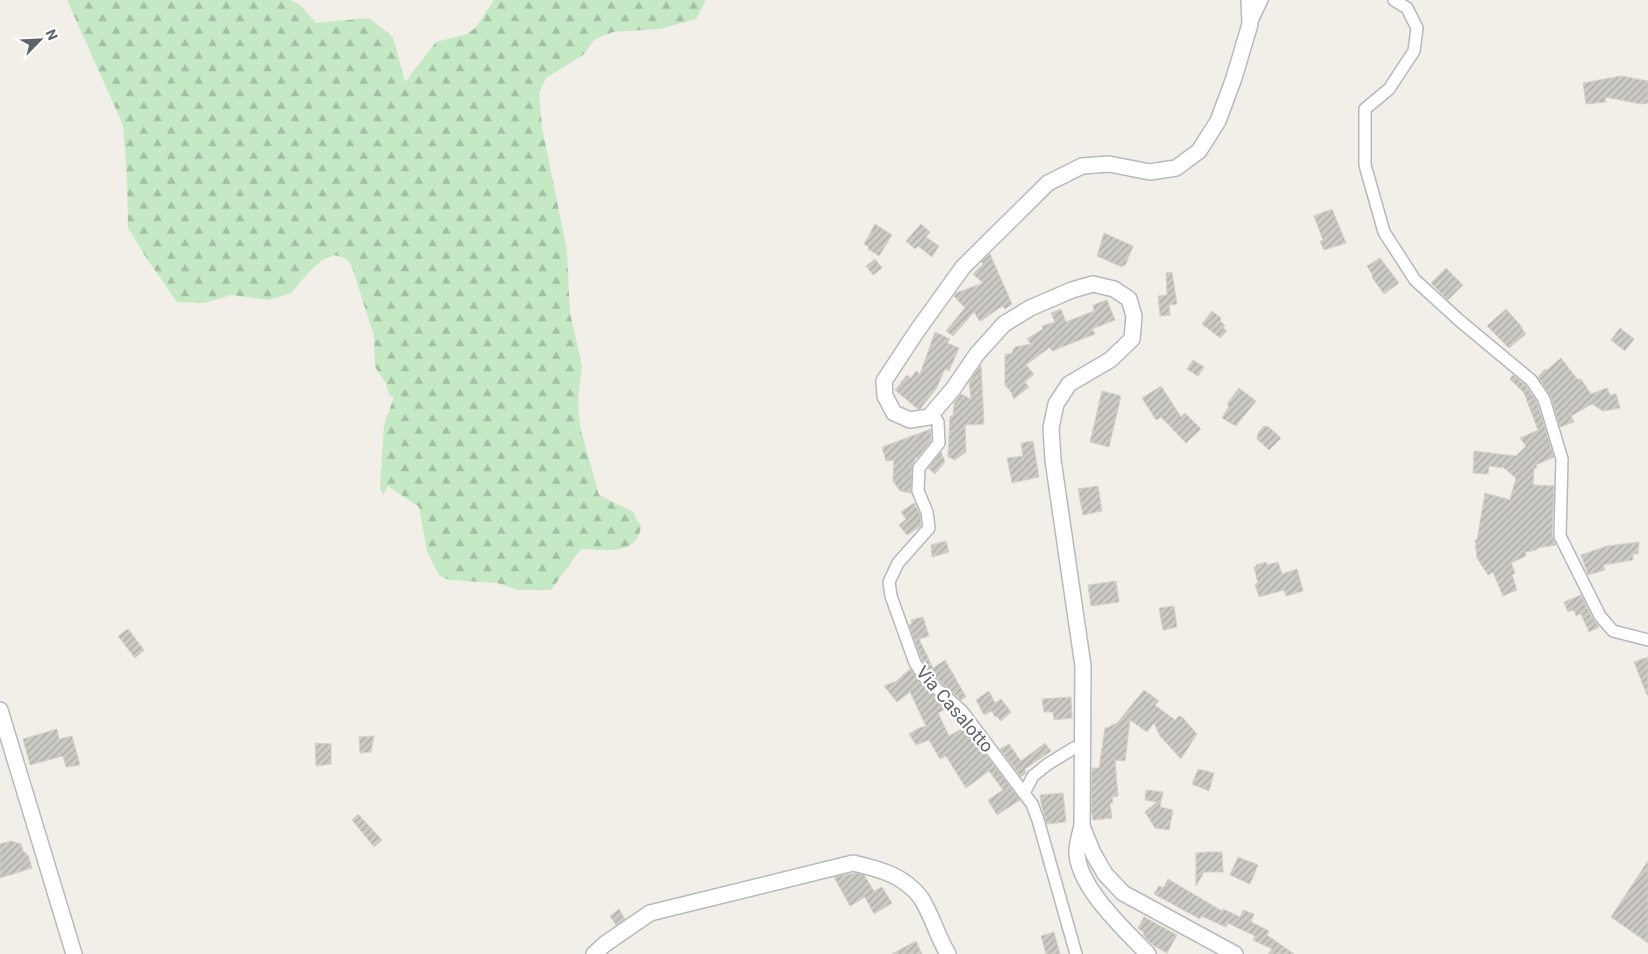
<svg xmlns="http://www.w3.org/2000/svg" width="1648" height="954" viewBox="0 0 1648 954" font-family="Roboto,sans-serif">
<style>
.forest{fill:url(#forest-firs)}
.building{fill:url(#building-hatch);stroke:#d6d1c6}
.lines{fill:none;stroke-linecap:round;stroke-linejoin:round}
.street-casing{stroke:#b5b8bc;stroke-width:14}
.secondary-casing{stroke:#b6babf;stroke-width:18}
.street{stroke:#fff;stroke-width:11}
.secondary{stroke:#fff;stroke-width:15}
.labels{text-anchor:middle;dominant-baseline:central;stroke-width:4.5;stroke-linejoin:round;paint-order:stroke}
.street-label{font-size:18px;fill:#5f6368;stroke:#fff}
</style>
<defs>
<pattern id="forest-firs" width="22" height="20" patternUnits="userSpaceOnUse" patternTransform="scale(1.25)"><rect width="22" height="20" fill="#c5e8c5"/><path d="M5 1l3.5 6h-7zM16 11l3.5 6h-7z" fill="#a3c0a4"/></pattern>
<pattern id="building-hatch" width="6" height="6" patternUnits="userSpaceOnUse" patternTransform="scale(1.25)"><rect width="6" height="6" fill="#cccac5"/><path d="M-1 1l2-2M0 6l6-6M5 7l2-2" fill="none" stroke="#a9a8a4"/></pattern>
</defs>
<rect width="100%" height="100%" fill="#f1efe8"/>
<!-- forest -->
<path class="forest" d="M 67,0 L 291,0 L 300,5 L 316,23 L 369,18 L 393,37 L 405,82 L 436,42 L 467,34 L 475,28 L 494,0 L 706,0 L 696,19 L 660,29 L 613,32 L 595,39 L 583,55 L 546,78 L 539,93 L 542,127 L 567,251 L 570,313 L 582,366 L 578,398 L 580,427 L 599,495 L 633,512 L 641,527 C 640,531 639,536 637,539 C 625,555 598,549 581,549 L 551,590 L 518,590 L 497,583 L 449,580 L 439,575 L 427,551 L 419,507 L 388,486 L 383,495 L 380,488 L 384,425 L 394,397 L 389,395 L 386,383 L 375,367 L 374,336 L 351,264 L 344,258 L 335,255 L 322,260 L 310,271 L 291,293 L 269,300 L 231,295 L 205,303 L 177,302 L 147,259 L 128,228 L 127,178 L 123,125 Z"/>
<!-- building -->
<g class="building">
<polygon points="1621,76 1648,81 1648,103 1641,104 1605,97 1606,102 1586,104 1583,83"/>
<polygon points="1332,209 1346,243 1324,250 1320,241 1323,240 1314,216"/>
<polygon points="875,224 892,235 879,256 868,249 869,247 864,244"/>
<polygon points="921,224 930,232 926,237 939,246 932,257 918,246 915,249 906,241"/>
<polygon points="1104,233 1133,246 1125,266 1123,265 1122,267 1097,256"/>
<polygon points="990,254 1012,304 1005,309 1002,306 981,321 979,320 974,312 953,336 946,331 965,308 954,296 956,293 983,283 973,274 983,264 981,262"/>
<polygon points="1380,258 1399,283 1384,294 1372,277 1373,276 1367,266"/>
<polygon points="875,259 882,268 873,275 866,266"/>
<polygon points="1446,268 1463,285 1448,300 1431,283"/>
<polygon points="1172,272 1177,304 1169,305 1170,315 1160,316 1158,296 1167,295 1166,273"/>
<polygon points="1107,300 1115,320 1092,329 1095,334 1052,351 1050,347 1026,365 1034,374 1025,382 1029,387 1014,399 1011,392 1005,385 1005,354 1011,354 1015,347 1031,344 1027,339 1043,329 1042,326 1055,322 1051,313 1061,309 1066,322 1094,311 1093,305"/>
<polygon points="1506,309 1523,328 1522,329 1526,334 1509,348 1487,326"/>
<polygon points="1212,311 1221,318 1220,321 1225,325 1223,328 1227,331 1220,338 1202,324"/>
<polygon points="1620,328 1634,339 1625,351 1611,340"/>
<polygon points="935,332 950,339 947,343 959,348 949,371 945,369 936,389 920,409 918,409 895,390 907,375 911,378 916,371 920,374"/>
<polygon points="1561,358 1577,379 1581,379 1591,394 1607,388 1610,395 1616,394 1620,408 1603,411 1592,404 1571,416 1574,422 1560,427 1551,397 1538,377 1545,369 1547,370"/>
<polygon points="1193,360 1204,367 1198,376 1187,369"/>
<polygon points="981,365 984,424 965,425 966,452 955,460 948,457 950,416 953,416 954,403 961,394 971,399 969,382"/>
<polygon points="1513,375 1525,385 1537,402 1554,457 1536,465 1537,467 1534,469 1533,485 1554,486 1552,536 1556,545 1537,548 1537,550 1525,552 1526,556 1511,563 1515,573 1512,575 1517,590 1503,596 1493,572 1488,575 1477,558 1475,540 1477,540 1485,493 1510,500 1516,478 1504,468 1489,466 1488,474 1473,473 1474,451 1516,456 1526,446 1520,438 1538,430 1524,393 1510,379"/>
<polygon points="1161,386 1181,417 1185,413 1201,429 1186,443 1161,417 1156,420 1142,398"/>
<polygon points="1239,388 1256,401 1236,426 1222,418 1229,406 1227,404"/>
<polygon points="1102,391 1121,396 1109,447 1090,442"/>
<polygon points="1264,426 1269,427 1281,438 1269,450 1257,439 1258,433"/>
<polygon points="931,429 931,441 917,458 916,457 912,467 911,493 900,491 893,481 894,460 886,461 882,447"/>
<polygon points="1033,441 1039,477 1012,483 1007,458 1023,456 1021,443"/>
<polygon points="941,452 945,462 935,474 928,468"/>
<polygon points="1098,486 1102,511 1083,515 1078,489"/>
<polygon points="914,503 920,514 921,526 907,535 899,525 906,519 901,512"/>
<polygon points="946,541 949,552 932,557 931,545"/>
<polygon points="1639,542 1638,554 1633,554 1633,560 1603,565 1605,570 1588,575 1581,555 1607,546"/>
<polygon points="1266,562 1267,565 1278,562 1282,574 1297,569 1303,591 1286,596 1284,590 1259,597 1255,584 1258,583 1254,567 1256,567 1256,565"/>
<polygon points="1116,581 1119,602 1091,606 1088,585"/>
<polygon points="1581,595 1593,619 1599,627 1589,632 1581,614 1576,616 1574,610 1568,612 1564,602"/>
<polygon points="1174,606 1177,627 1163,630 1159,608"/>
<polygon points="923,617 929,636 919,639 933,668 945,660 966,697 961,700 931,673 922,660 909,625 912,624 911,620"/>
<polygon points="128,629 144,650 135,658 118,636"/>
<polygon points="1648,657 1648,695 1647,695 1634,662"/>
<polygon points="910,669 920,683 948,708 938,713 949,736 965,727 1020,800 997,815 988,800 1003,790 989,771 966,788 946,756 940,759 929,740 916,745 909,734 919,728 926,726 910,692 897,702 884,686 894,682 894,683"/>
<polygon points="1144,690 1159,701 1155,705 1175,720 1179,716 1183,718 1197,734 1181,759 1160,736 1154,723 1147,732 1130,720 1125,761 1115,760 1118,796 1112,797 1113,803 1110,803 1112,818 1093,820 1091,809 1092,768 1099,768 1105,728 1110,727 1110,726 1117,723"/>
<polygon points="989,691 995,703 1001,699 1011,712 1001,721 996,716 995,717 992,711 984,715 976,700"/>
<polygon points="1071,697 1072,718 1054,720 1053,712 1044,712 1042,699"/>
<polygon points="57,729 59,739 72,736 80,765 66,767 63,756 30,765 23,739"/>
<polygon points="374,736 371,752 360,753 359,737"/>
<polygon points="315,743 331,744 331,764 316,766"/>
<polygon points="1045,743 1051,751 1025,769 1026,773 1021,777 1000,749 1009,744 1021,761"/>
<polygon points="1198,769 1214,773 1209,791 1192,784"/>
<polygon points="1146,790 1163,792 1160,807 1173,810 1169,830 1155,828 1145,812 1157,802 1145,800"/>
<polygon points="1063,793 1066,822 1047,824 1042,808 1040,795"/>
<polygon points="358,814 382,840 374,847 352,820"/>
<polygon points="11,841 21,844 23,851 28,855 32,868 0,878 0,844"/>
<polygon points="1208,852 1222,852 1223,872 1204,872 1196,886 1196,853"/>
<polygon points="1238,857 1258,865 1250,884 1230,875"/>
<polygon points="1648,861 1648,943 1611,917"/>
<polygon points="856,873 864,875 874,891 882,887 892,903 874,914 865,897 850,906 834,877"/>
<polygon points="1168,879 1222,911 1223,909 1240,917 1243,910 1254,914 1251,922 1269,931 1267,935 1294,954 1268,954 1272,949 1253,940 1255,936 1228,923 1226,927 1201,916 1200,919 1154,894 1159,886 1163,888"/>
<polygon points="619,909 625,919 616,925 610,916"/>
<polygon points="1144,917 1177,935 1167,953 1153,945 1143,935 1144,933 1138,928"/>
<polygon points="1054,932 1060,954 1046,954 1041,936"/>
<polygon points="916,941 922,954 892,954"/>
</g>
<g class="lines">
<!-- street casing -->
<g class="street-casing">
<g id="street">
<polyline points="1394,0 1407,8 1417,28 1414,51 1389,89 1365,109 1365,165 1384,232 1415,280 1460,321 1531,380 1544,399 1562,459 1560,536 1600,616 1613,631 1648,640"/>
<polyline points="1251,23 1262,0"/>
<polyline points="932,413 938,422 939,443 919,468 918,491 927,512 929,528 898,563 889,582 891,596 915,663 925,678 962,711 1032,804 1038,820 1076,954"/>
<polyline points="1024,793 1033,776 1048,764 1074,748 1082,748"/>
</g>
</g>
<!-- secondary casing -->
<g class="secondary-casing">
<g id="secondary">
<polyline points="0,710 74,954"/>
<path d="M 1082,826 C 1080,833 1078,841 1077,849 C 1075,885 1125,930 1148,954"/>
<path d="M 594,954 L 605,944 L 650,913 L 853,863 C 879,869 904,875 921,898 C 932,915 937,936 948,954"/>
<polyline points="1235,954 1123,893 1105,874 1093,853 1082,826 1083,666 1053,460 1051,428 1056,404 1069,384 1110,360 1132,339 1134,316 1129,299 1114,289 1093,284 1072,290 1030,308 1004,324 977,354 953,389 929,417 910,420 894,413 885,396 884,381 917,331 963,267 1048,183 1082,166 1109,164 1150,172 1176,168 1199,151 1218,121 1234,78 1250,24 1249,0"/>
</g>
</g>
<!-- street -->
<use href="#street" class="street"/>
<!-- secondary -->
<use href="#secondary" class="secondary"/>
</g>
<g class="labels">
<!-- street labels -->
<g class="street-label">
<text transform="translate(955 709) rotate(49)">Via Casalotto</text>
</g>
</g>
<!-- north arrow -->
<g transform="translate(40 40) rotate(66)" stroke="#ffffff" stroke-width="4" paint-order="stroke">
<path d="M0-4L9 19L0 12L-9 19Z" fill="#5f6368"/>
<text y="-8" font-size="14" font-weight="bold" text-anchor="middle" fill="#5f6368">N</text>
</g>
</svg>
